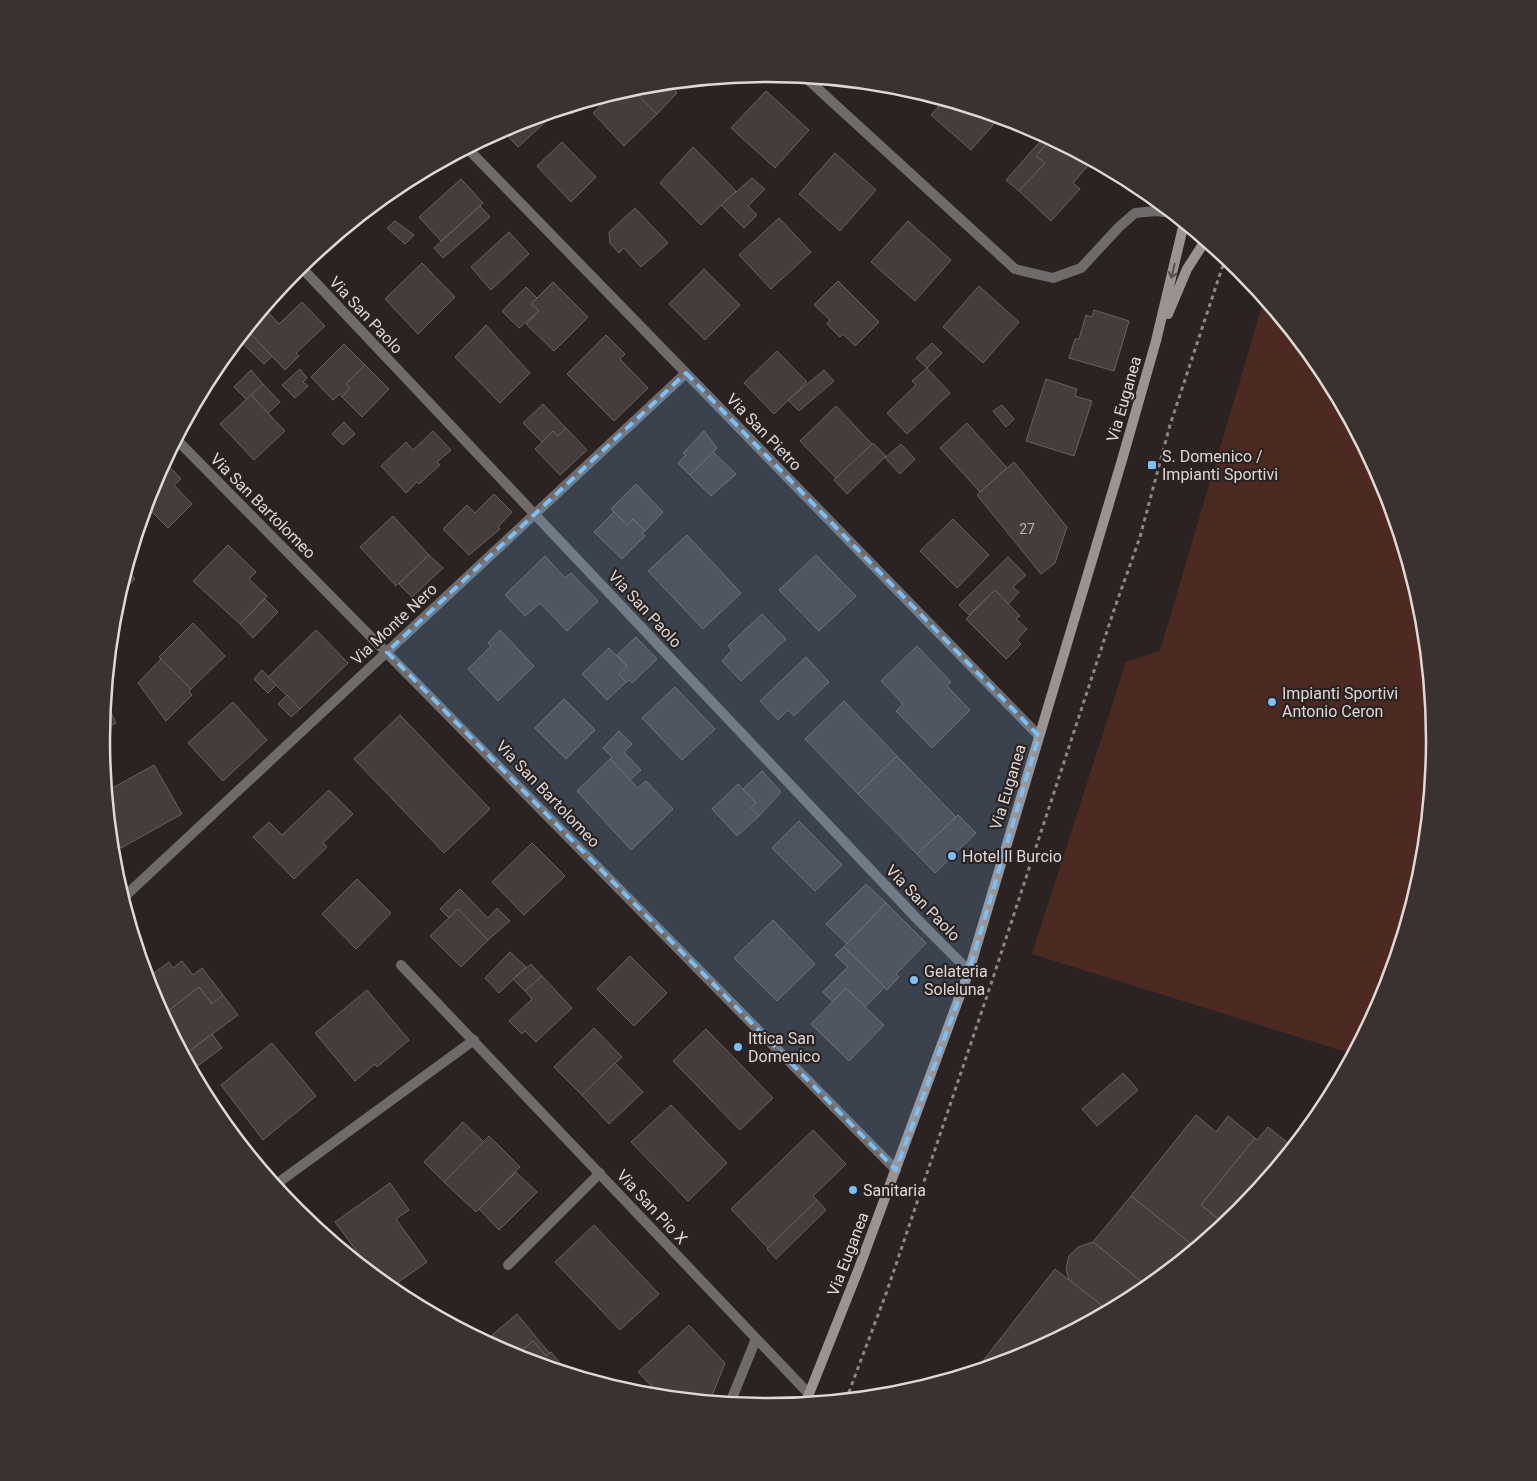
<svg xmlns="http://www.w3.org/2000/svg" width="1537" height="1481" viewBox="0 0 1537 1481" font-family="Roboto,sans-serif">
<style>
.green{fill:#4c2a22}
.building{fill:#453d3b;stroke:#6a615f}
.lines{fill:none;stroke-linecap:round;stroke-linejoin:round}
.path{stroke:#8c8685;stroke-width:3;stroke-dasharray:4 4;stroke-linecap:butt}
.lane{stroke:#6f6b6a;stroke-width:10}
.street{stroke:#6f6b6a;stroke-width:10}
.secondary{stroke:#9a9391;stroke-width:10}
.oneway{stroke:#57504e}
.marked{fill:#79bff8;fill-opacity:0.2;stroke:#79bff8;stroke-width:4;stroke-dasharray:10 6;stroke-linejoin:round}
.poi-dot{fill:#79bff8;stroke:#2b2322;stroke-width:2}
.labels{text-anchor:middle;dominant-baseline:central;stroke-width:4.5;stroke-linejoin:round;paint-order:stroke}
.number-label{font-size:14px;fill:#b8b2b0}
.street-label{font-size:16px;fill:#ded9d7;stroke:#2b2322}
.poi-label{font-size:16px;fill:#ded9d7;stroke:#2b2322;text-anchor:start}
.rim{fill:none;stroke:#ded9d7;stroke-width:2.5}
</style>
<rect width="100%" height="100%" fill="#2b2322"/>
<!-- green -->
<polygon class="green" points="1264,299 1323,370 1385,486 1422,611 1435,741 1422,871 1384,996 1353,1054 1032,954 1126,662 1160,651"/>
<!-- building -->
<g class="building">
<polygon points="682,82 676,89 670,83"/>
<polygon points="670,83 677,93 657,114 633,90 639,87"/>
<polygon points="632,89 657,114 624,146 593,113 613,94"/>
<polygon points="766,91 809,130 775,168 731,128"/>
<polygon points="944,100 1000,117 971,150 931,115"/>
<polygon points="583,104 572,114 566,109 582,104"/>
<polygon points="550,114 552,116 518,147 502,130 514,124"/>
<polygon points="1045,136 1051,139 1036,156 1045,163 1019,191 1006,180"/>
<polygon points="1051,139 1092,161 1073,183 1080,189 1051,221 1019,191 1045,163 1036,156"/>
<polygon points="562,142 596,177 571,202 537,166"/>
<polygon points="693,147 736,191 701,225 660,183"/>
<polygon points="835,153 876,190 840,231 799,194"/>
<polygon points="752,178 765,189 748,206 757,215 744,228 721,205"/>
<polygon points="461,179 483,203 441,241 419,217"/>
<polygon points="480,206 490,217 443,258 434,248"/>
<polygon points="635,208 668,243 641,267 624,248 619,253 610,243 609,232"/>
<polygon points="779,218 811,252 771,289 739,255"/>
<polygon points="395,221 414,235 405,244 387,228"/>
<polygon points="908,221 951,260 915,301 871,262"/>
<polygon points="509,232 529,254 491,290 471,267"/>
<polygon points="422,263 455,297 418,334 385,299"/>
<polygon points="704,269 740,305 705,340 669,304"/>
<polygon points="838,281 879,322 855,346 843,334 840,337 827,324 830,320 814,305"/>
<polygon points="553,282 588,317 554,351 526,324 539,311 531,304"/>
<polygon points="979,286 1019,322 983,363 943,327"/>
<polygon points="526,287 537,298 531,304 539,311 519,328 502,311"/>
<polygon points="302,302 325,326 296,353 299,356 285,370 247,330 267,311 279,324"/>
<polygon points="1094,310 1129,321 1114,371 1069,358 1075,339 1079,339 1086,315 1092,317"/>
<polygon points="486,325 530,373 500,403 455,357"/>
<polygon points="247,330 272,356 264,364 239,340"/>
<polygon points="606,335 625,354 620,359 648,388 614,421 567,374"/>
<polygon points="932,343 942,353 927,368 916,358"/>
<polygon points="344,344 365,365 346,384 350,388 342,397 340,394 333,400 311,377"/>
<polygon points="777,351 807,382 774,414 744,383"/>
<polygon points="365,365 389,389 362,417 342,397 350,388 346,384"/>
<polygon points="927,368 950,393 907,434 887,413 916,385 912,381"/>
<polygon points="300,369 307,378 303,382 308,386 295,398 282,385"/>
<polygon points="251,370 263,384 247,400 234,387"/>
<polygon points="824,370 834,381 799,411 788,400"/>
<polygon points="1046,379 1077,389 1075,396 1092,401 1074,456 1026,441"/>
<polygon points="263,384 280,402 268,413 251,395"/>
<polygon points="251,395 285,431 254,460 220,424"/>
<polygon points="543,404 566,428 558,436 553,431 542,442 523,423"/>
<polygon points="1002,405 1014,419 1006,427 993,411"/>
<polygon points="836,406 872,444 836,478 800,441"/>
<polygon points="344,422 355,434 343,445 332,434"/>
<polygon points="967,423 1007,468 980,492 940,448"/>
<polygon points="566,428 587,450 560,475 535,449 553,431 558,436"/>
<polygon points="433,431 451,450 437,462 440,465 419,484 417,482 406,493 381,466 406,442 413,450"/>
<polygon points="704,431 717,448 690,475 678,463 686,455 683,453"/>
<polygon points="873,443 886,456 847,494 834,480"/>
<polygon points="901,444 915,459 900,474 885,458"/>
<polygon points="713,452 736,474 711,496 690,475"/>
<polygon points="1014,462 1067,527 1055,563 1041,574 977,495"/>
<polygon points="169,466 181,479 174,485 192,504 168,528 146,506 156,479"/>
<polygon points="636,484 663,512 645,531 633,519 627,525 611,509"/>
<polygon points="494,494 512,512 498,527 500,529 469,555 443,529 467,505 475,513"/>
<polygon points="614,512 627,525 633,519 645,531 642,533 645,536 622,559 594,532"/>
<polygon points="393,516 429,555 396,586 360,547"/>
<polygon points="953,519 989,555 957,588 920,551"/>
<polygon points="687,535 741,593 703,629 648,571"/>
<polygon points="228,545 256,572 249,579 267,596 240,624 193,581"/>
<polygon points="429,555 443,568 412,597 399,584"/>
<polygon points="816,555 856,596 819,631 779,590"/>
<polygon points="545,556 565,578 571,573 598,601 567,631 540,603 525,616 505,595"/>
<polygon points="1008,557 1026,575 1013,587 1019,592 1008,604 995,590 969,615 959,605"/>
<polygon points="127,570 135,579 119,595"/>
<polygon points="995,590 1020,616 1016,619 1027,629 1017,640 1021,644 1006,659 966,619"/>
<polygon points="265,599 278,612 253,638 240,624"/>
<polygon points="762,614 786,639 741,681 722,661 732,650 728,646"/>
<polygon points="193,623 225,656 191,689 159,657"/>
<polygon points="316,630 348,663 300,709 268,677"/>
<polygon points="500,630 534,666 498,701 468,669 491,646 488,643"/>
<polygon points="636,637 657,659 632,683 629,680 626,682 619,674 627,666 617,655"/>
<polygon points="917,646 951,682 947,686 970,710 932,748 896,711 903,704 881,681"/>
<polygon points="609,648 627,666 619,674 626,682 607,700 582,674"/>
<polygon points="806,657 829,682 794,716 788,710 778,720 760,701"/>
<polygon points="161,659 191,689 189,692 192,695 166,721 138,683"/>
<polygon points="262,670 276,685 268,693 254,679"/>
<polygon points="675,687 715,729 682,760 642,718"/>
<polygon points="287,695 300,709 291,717 278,704"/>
<polygon points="564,699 595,730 566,759 535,728"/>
<polygon points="844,701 897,756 858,794 805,739"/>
<polygon points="106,702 116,723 103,730"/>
<polygon points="233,702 267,740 223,781 188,743"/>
<polygon points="400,715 490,809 444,853 354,759"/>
<polygon points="619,731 632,744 624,752 641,770 630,780 610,759 612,757 603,748"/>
<polygon points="897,756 956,817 917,854 858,794"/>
<polygon points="610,759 638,788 646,781 673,809 631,850 577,791"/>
<polygon points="154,765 182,814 121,848 111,830 107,791"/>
<polygon points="762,771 781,792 759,816 751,808 756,803 743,789"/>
<polygon points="738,784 756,803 751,808 759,816 737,836 712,809"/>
<polygon points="329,790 353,814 323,843 327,847 294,879 253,837 269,822 282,835"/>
<polygon points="958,815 976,833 935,873 917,854"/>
<polygon points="799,821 842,865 815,891 772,848"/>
<polygon points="532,843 565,876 524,915 492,882"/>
<polygon points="357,879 391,913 356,949 322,914"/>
<polygon points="866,884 886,903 847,944 826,924"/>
<polygon points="460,889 488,918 497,908 510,921 488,940 458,909 449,918 440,909"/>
<polygon points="886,903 926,943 896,974 899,977 887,990 844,947"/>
<polygon points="458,909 488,940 461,967 430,936"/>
<polygon points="773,920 815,964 777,1001 734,958"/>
<polygon points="844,947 885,987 865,1007 846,988 833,1002 823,992 848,967 835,955"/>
<polygon points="510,952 526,967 499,993 485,978"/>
<polygon points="630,956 667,993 634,1026 597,989"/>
<polygon points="182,961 193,975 202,968 223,995 212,1004 199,987 163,1015 152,995 147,978 169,962 173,968"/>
<polygon points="531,964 542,976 525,991 513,979"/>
<polygon points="542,976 572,1008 536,1042 525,1031 522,1034 509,1021 532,999 525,991"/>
<polygon points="199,987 212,1004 223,995 238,1015 184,1055 163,1015"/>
<polygon points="846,988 884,1025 849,1061 811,1024"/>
<polygon points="367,990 409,1040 377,1067 375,1064 355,1081 315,1033"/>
<polygon points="594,1028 622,1057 582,1095 554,1067"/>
<polygon points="706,1029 773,1098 740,1130 673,1061"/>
<polygon points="212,1034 222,1048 192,1070 184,1055"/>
<polygon points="272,1043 316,1096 263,1140 221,1085"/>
<polygon points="615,1063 643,1092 609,1124 582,1095"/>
<polygon points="1123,1073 1138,1090 1097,1126 1082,1109"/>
<polygon points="671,1105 727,1163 688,1201 631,1142"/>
<polygon points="1196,1115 1216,1132 1228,1116 1255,1138 1201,1205 1220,1220 1222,1227 1196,1248 1131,1196"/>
<polygon points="463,1122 484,1142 444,1182 424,1162"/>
<polygon points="1268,1127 1293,1147 1240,1212 1222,1227 1220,1220 1201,1205 1255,1138 1257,1140"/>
<polygon points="813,1130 846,1164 813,1196 817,1200 768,1248 731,1209"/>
<polygon points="489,1136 520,1167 476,1212 444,1182"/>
<polygon points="516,1172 537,1192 499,1230 479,1209"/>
<polygon points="390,1183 409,1210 396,1219 427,1262 390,1288 364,1267 367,1265 335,1222"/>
<polygon points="1131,1196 1190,1243 1172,1268 1148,1287 1093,1242"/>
<polygon points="817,1200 826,1210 776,1259 767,1249"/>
<polygon points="594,1225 659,1294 620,1330 555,1262"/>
<polygon points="1093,1242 1143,1283 1145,1289 1109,1311 1069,1280 1066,1269 1069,1256 1078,1247"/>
<polygon points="1190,1243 1196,1248 1172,1268 1171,1267"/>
<polygon points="1055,1269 1109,1311 1023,1357 975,1371"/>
<polygon points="517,1314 550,1354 546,1356 533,1341 514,1357 507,1349 504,1352 491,1345 496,1341 492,1335"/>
<polygon points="689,1325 725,1363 710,1401 662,1397 638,1372"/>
<polygon points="533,1341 546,1356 551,1352 568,1373 514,1357"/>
</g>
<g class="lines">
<!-- path -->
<polyline class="path" points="846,1400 887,1291 992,981 1114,610 1140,537 1170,425 1222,268 1228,259"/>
<!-- lane -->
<g class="lane">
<polyline points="508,1265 600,1173"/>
<polyline points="730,1403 756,1339"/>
</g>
<!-- street -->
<g class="street">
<polyline points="805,77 1015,269 1053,278 1081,268 1119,227 1135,213 1156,211 1172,213"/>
<polyline points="468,149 1039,736"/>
<polyline points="300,266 920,922 969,971"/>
<polyline points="177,440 896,1170"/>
<polyline points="123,898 686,373"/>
<polyline points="401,965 809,1394"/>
<polyline points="275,1185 474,1040"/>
</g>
<!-- secondary -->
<g class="secondary">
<polyline points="1168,314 1187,269 1205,241"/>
<polyline points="805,1404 859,1268 969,971 1122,460 1156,341 1184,223"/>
</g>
</g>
<!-- one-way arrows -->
<defs><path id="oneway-shaft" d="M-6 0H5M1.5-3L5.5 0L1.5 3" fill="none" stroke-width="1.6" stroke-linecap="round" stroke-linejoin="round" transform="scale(1.25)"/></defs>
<use class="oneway" href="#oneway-shaft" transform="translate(1173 271) rotate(103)"/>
<!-- marked area -->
<path class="marked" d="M 686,373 L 1039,736 L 969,971 L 896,1170 L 387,652 Z"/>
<!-- markers -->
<g class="poi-dot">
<rect x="1147" y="460" width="10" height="10" rx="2.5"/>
<circle cx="1272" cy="702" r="5"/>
<circle cx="952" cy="856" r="5"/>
<circle cx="914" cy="980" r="5"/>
<circle cx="738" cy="1047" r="5"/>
<circle cx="853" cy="1190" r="5"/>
</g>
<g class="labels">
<!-- number labels -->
<g class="number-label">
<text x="1027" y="529">27</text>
</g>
<!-- street labels -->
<g class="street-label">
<text transform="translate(366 315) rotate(47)">Via San Paolo</text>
<text transform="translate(1124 399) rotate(-74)">Via Euganea</text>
<text transform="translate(764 432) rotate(46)">Via San Pietro</text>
<text transform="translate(263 506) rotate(45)">Via San Bartolomeo</text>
<text transform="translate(645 609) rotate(47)">Via San Paolo</text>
<text transform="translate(394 624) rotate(-43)">Via Monte Nero</text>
<text transform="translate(1008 787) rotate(-73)">Via Euganea</text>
<text transform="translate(548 794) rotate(46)">Via San Bartolomeo</text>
<text transform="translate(923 903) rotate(46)">Via San Paolo</text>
<text transform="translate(652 1207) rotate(47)">Via San Pio X</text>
<text transform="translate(848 1254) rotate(-69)">Via Euganea</text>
</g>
<!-- poi labels -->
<g class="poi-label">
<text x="1162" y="456">S. Domenico /<tspan x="1162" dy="18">Impianti Sportivi</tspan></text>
<text x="1282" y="693">Impianti Sportivi<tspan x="1282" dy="18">Antonio Ceron</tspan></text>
<text x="962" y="856">Hotel Il Burcio</text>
<text x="924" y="971">Gelateria<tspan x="924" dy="18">Soleluna</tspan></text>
<text x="748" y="1038">Ittica San<tspan x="748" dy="18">Domenico</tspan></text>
<text x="863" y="1190">Sanitaria</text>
</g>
</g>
<!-- crop -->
<path d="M0 0H1537V1481H0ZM110 740a658 658 0 1 1 1316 0a658 658 0 1 1-1316 0Z" fill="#393230" fill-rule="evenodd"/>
<path class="rim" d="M110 740a658 658 0 1 1 1316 0a658 658 0 1 1-1316 0Z"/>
</svg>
